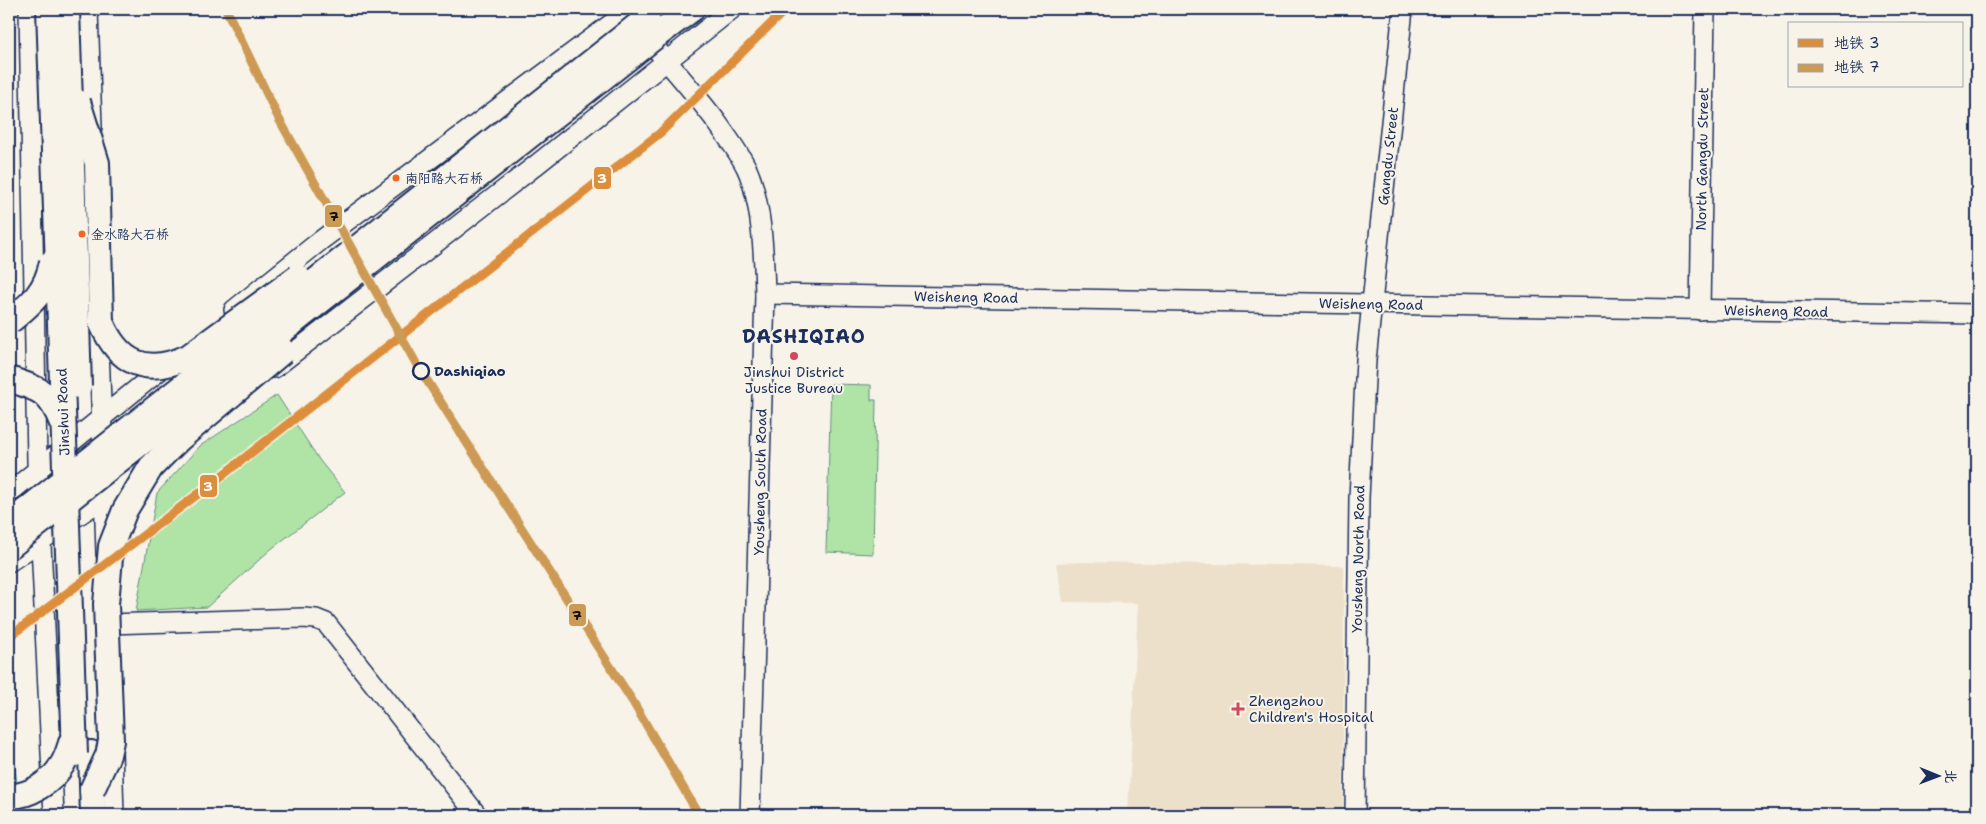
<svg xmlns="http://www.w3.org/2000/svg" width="1986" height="824" viewBox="0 0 1986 824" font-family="'Shantell Sans','LXGW WenKai TC',sans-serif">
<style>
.built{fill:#ede0cb}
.green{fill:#afe4a6;stroke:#658a82}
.water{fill:#93cbf2;stroke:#638db7}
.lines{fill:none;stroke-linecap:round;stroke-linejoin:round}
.minor-casing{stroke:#1b2f5e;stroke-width:22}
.major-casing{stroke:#1b2f5e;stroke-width:28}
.minor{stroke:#f7f3e8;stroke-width:19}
.major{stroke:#f7f3e8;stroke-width:24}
.major-bridge-casing{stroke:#1b2f5e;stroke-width:28;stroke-linecap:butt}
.major-bridge{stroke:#f7f3e8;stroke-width:24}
.metro-1-casing{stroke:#f7f3e8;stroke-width:12}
.metro-2-casing{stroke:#f7f3e8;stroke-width:12}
.metro-1{stroke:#dd8e3d;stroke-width:9}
.metro-2{stroke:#cd9a54;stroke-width:9}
.bus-dot{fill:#f26522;stroke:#f7f3e8;stroke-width:2}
.poi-dot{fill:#d1495b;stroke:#f7f3e8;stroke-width:2}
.stop-dot{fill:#f7f3e8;stroke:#1b2f5e;stroke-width:2.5}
.labels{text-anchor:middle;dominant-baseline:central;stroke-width:4;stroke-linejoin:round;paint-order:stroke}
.bus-label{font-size:13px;fill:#1b2f5e;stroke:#f7f3e8;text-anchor:start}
.street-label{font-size:14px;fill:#1b2f5e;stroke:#f7f3e8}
.stop-label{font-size:14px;font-weight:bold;fill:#1b2f5e;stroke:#f7f3e8;text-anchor:start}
.poi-label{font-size:14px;fill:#1b2f5e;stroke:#f7f3e8}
.district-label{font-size:19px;font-weight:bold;letter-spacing:1px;fill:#1b2f5e;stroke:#f7f3e8}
.line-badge{stroke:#f7f3e8;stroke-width:2}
.badge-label{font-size:14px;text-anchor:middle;font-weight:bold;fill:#fff}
.pale-badge-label{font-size:14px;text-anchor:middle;font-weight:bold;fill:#111}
</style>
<rect width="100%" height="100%" fill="#f7f3e8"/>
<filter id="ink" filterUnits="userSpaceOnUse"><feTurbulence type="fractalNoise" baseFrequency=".02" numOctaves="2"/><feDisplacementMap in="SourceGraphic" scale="10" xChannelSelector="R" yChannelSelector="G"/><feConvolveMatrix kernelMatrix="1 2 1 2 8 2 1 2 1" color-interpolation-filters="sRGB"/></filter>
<g filter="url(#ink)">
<!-- built -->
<polygon class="built" points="1082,562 1344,566 1343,815 1128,815 1138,603 1063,602 1056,563"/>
<!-- green -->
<g class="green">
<polygon points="831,384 871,385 871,400 876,400 873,554 826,552"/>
<polygon points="277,395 320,461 345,492 270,550 207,607 136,611 157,493 200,446"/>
</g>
<!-- water -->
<polygon class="water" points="9,720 21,815 9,815"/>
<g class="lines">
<!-- minor casing -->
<g class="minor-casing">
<g id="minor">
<polyline points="29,9 37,461 54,815"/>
<polyline points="88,9 92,127"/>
<path d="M 625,13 C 656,49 688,84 716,121 C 727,137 739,152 747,169 C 762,203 764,257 765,294 L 750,815"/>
<polyline points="765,294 1977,314"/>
<polyline points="234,310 320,241 631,9"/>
<polyline points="1700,310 1705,9"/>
<polyline points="98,319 103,459"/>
<polyline points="274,368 531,169 732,9"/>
<polyline points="104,489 106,554"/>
<polyline points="9,493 170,362"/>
<polyline points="9,562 104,498 151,462"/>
<polyline points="108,624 303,618 316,619 326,623 477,815"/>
<polyline points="112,749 114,815"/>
<polyline points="1355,815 1359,498 1366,360 1403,9"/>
</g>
</g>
<!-- major casing -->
<g class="major-casing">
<g id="major">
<polyline points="657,35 692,9"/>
<polyline points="91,753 93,815"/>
</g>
</g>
<!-- minor -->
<use href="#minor" class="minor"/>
<!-- major -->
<use href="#major" class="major"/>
<!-- major-bridge casing -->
<g class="major-bridge-casing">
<g id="major-bridge">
<polyline points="49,9 75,754"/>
<polyline points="67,9 79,386"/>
<path d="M 78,102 L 97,163 L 101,322 C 119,364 146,376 188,357 L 298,277"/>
<path d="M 9,322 C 32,303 46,292 52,262"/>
<path d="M 9,379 C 39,389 50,391 62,423"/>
<polyline points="9,524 647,18"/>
<polyline points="9,547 657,35"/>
<polyline points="92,790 108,755 111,741 106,604 111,546 125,510 151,467 179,439 283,351"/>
<path d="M 9,796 C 29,797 53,781 62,765 C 68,756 70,744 74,735"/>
</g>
</g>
<!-- major-bridge -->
<use href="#major-bridge" class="major-bridge"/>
<!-- metro-1 casing -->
<g class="metro-1-casing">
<polyline id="metro-1" points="9,637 210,485 660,133 786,9"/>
</g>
<!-- metro-2 casing -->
<g class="metro-2-casing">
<polyline id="metro-2" points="226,9 279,119 417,365 633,702 699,815"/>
</g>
<!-- metro-1 -->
<use href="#metro-1" class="metro-1"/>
<!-- metro-2 -->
<use href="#metro-2" class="metro-2"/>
</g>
</g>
<!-- markers -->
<g class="bus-dot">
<circle cx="396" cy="178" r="4.5"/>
<circle cx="82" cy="234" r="4.5"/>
</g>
<g class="poi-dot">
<circle cx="794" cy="356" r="5"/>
<path d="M1235.5 701.5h5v5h5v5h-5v5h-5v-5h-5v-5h5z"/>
</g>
<circle class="stop-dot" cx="421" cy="371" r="8"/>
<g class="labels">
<!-- bus labels -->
<g class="bus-label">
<text x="405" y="178">南阳路大石桥</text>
<text x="91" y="234">金水路大石桥</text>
</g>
<!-- street labels -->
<g class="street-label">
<text transform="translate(1388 156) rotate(-84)">Gangdu Street</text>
<text transform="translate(1702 159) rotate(-89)">North Gangdu Street</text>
<text transform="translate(966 297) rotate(1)">Weisheng Road</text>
<text transform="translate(1371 304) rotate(1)">Weisheng Road</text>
<text transform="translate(1776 311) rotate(1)">Weisheng Road</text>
<text transform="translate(63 412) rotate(-92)">Jinshui Road</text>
<text transform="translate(760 482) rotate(-89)">Yousheng South Road</text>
<text transform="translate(1358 559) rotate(-89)">Yousheng North Road</text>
</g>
<!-- stop labels -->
<g class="stop-label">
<text x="434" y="371">Dashiqiao</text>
</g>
<!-- poi labels -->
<g class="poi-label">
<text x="794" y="372">Jinshui District<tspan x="794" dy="16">Justice Bureau</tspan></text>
<text x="1249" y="701" text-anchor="start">Zhengzhou<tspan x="1249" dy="16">Children's Hospital</tspan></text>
</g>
<!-- district labels -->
<g class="district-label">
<text x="804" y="336">DASHIQIAO</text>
</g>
</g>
<g class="line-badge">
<rect x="593" y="166" width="19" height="24" rx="5" fill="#dd8e3d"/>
<rect x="324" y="204" width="19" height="24" rx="5" fill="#cd9a54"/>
<rect x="199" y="474" width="19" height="24" rx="5" fill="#dd8e3d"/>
<rect x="568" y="603" width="19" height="24" rx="5" fill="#cd9a54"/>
</g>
<g class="badge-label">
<text x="602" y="183">3</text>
<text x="208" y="491">3</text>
</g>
<g class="pale-badge-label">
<text x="334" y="221">7</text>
<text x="577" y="620">7</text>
</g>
<!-- margin -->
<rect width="1986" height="824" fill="none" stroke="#f7f3e8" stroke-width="30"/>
<rect x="15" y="15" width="1956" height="794" fill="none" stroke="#1b2f5e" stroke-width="2" filter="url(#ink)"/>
<!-- legend -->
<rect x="1788" y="22" width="175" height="65" fill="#f7f3e8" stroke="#9fa5b1"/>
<rect x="1798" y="39" width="25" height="8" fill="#dd8e3d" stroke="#9fa5b1"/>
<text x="1834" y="48" font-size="15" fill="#1b2f5e">地铁 3</text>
<rect x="1798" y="64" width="25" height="8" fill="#cd9a54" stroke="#9fa5b1"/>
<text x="1834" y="72" font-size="15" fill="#1b2f5e">地铁 7</text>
<!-- north arrow -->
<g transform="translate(1938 776) rotate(91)" stroke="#f7f3e8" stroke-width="4" paint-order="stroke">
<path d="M0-4L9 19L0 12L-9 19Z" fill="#1b2f5e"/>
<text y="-8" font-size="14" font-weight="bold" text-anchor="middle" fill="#1b2f5e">北</text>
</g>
</svg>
